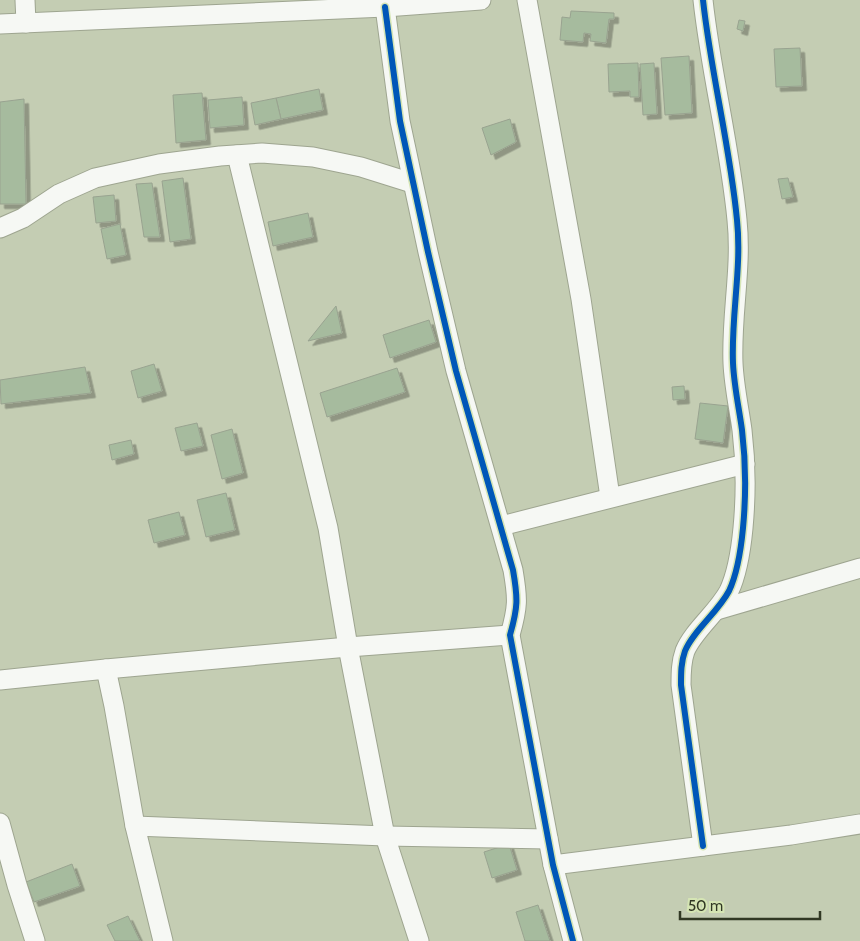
<svg xmlns="http://www.w3.org/2000/svg" width="860" height="941" viewBox="0 0 860 941" font-family="Cabin,sans-serif">
<style>
.building{fill:#a6bb9e;stroke:#99a390;filter:url(#shadow)}
.lines{fill:none;stroke-linecap:round;stroke-linejoin:round}
.minor-casing{stroke:#9ea590;stroke-width:21}
.minor{stroke:#f6f8f4;stroke-width:19}
.cycleway-casing{stroke:#d5e5b4;stroke-width:9}
.cycleway{stroke:#0057b8;stroke-width:6}
</style>
<defs>
<filter id="shadow"><feDropShadow dx="4.5" dy="4.5" stdDeviation="0" flood-color="#0004"/></filter>
</defs>
<rect width="100%" height="100%" fill="#c4cdb3"/>
<!-- building -->
<g class="building">
<polygon points="571,11 614,13 614,19 609,19 606,43 590,41 591,34 584,33 583,42 560,40 562,17 570,18"/>
<polygon points="739,20 745,21 743,31 737,29"/>
<polygon points="800,48 802,86 776,87 774,49"/>
<polygon points="689,56 692,113 665,115 661,58"/>
<polygon points="638,63 639,97 630,97 630,91 609,92 608,64"/>
<polygon points="654,63 657,114 643,115 640,64"/>
<polygon points="319,89 323,110 281,119 276,98"/>
<polygon points="202,93 206,140 176,143 173,95"/>
<polygon points="242,97 244,125 210,128 208,100"/>
<polygon points="276,98 281,119 255,125 251,103"/>
<polygon points="24,99 26,204 0,204 0,102"/>
<polygon points="510,119 516,142 491,155 482,128"/>
<polygon points="183,178 191,239 170,242 162,181"/>
<polygon points="788,178 793,197 782,199 778,179"/>
<polygon points="152,183 160,237 144,237 136,184"/>
<polygon points="114,195 116,221 96,223 93,197"/>
<polygon points="308,213 313,237 273,246 268,222"/>
<polygon points="120,224 126,255 107,259 101,229"/>
<polygon points="336,306 342,333 308,341"/>
<polygon points="429,320 436,342 390,358 383,335"/>
<polygon points="154,364 162,391 138,398 131,371"/>
<polygon points="85,367 91,393 1,404 0,380"/>
<polygon points="397,368 405,392 327,417 320,393"/>
<polygon points="684,386 685,399 673,400 672,387"/>
<polygon points="700,403 728,406 723,443 695,439"/>
<polygon points="197,423 203,446 181,451 175,428"/>
<polygon points="232,429 243,473 222,479 211,435"/>
<polygon points="131,440 134,454 112,460 109,445"/>
<polygon points="226,493 235,530 206,537 197,500"/>
<polygon points="179,512 185,535 154,543 148,520"/>
<polygon points="509,844 517,870 492,878 484,852"/>
<polygon points="72,864 80,886 34,902 26,882"/>
<polygon points="538,905 550,941 525,941 516,912"/>
<polygon points="128,916 140,941 115,941 107,925"/>
</g>
<g class="lines">
<!-- minor casing -->
<g class="minor-casing">
<g id="minor">
<polyline points="25,0 26,23"/>
<polyline points="527,0 581,299 610,497"/>
<path d="M 703,0 C 711,74 730,146 737,220 C 742,268 731,315 733,363 C 734,386 739,408 742,430 C 746,463 746,496 743,528 C 741,549 738,572 729,591 C 718,612 693,631 685,651 C 681,662 681,673 681,685 L 703,846"/>
<path d="M 385,7 L 400,121 L 428,252 L 456,371 L 513,570 C 518,599 518,607 510,635 L 553,865 L 573,941"/>
<polyline points="0,24 385,7 481,0"/>
<polyline points="237,155 328,528 348,647 385,836 419,941"/>
<polyline points="0,228 23,218 59,194 95,178 159,164 220,156 262,153 313,157 361,167 412,183"/>
<polyline points="501,526 745,464"/>
<polyline points="717,610 860,568"/>
<polyline points="106,669 348,647 510,635"/>
<polyline points="0,680 106,669 114,706 135,826 163,941"/>
<polyline points="0,823 17,885 35,941"/>
<polyline points="135,826 385,836 548,839"/>
<polyline points="553,865 791,835 860,824"/>
</g>
</g>
<!-- minor -->
<use href="#minor" class="minor"/>
<!-- cycleway casing -->
<g class="cycleway-casing">
<g id="cycleway">
<path d="M 703,0 C 711,74 730,146 737,220 C 742,268 731,315 733,363 C 734,386 739,408 742,430 C 746,463 746,496 743,528 C 741,549 738,572 729,591 C 718,612 693,631 685,651 C 681,662 681,673 681,685 L 703,846"/>
<path d="M 385,7 L 400,121 L 428,252 L 456,371 L 513,570 C 518,599 518,607 510,635 L 553,865 L 573,941"/>
</g>
</g>
<!-- cycleway -->
<use href="#cycleway" class="cycleway"/>
</g>
<!-- scale -->
<path d="M680 911v8h140v-8" fill="none" stroke="#313824" stroke-width="2.5"/>
<text x="688" y="911" font-size="15" fill="#313824" stroke="#d5e5b4" stroke-width="4" paint-order="stroke">50 m</text>
</svg>
